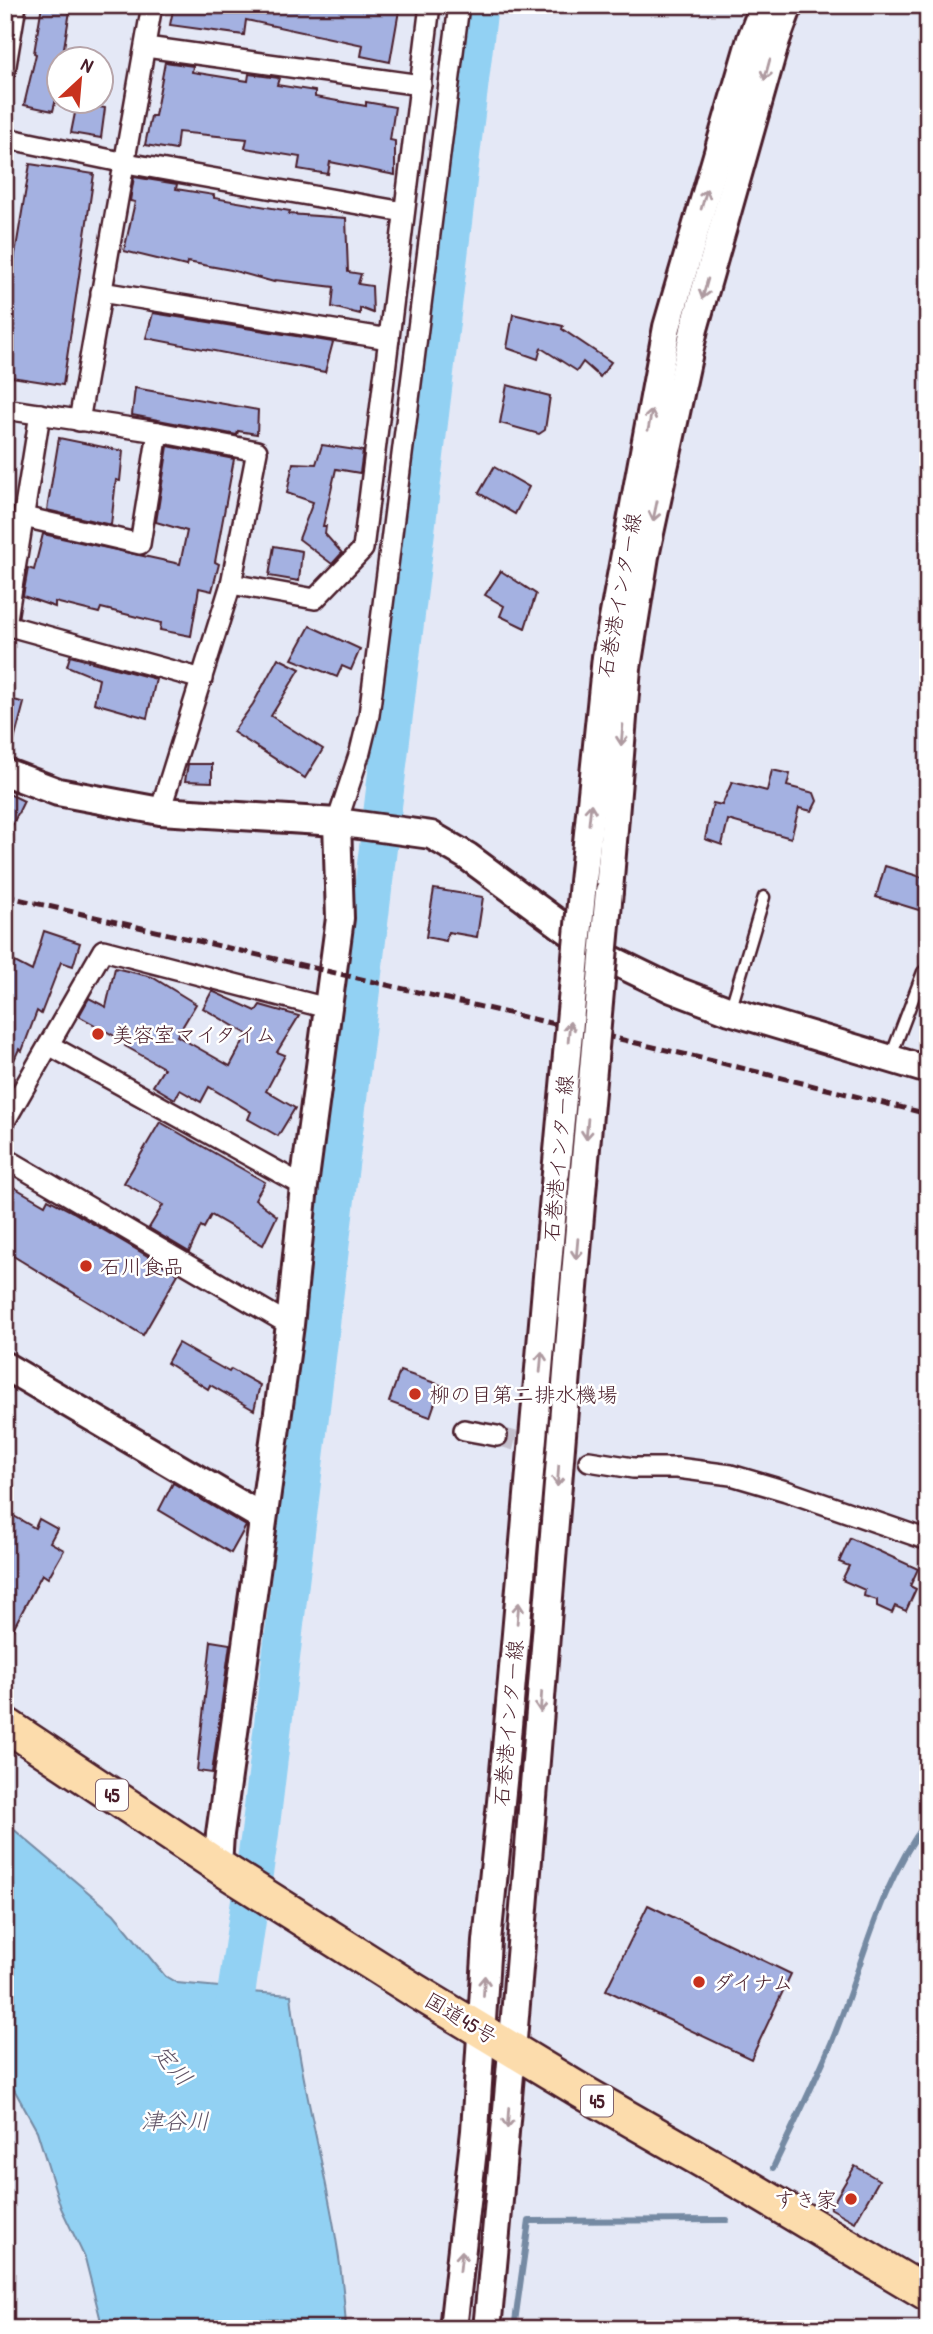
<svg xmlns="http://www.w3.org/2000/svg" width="933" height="2334" viewBox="0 0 933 2334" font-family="'Patrick Hand','Klee One',sans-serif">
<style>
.water{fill:#92d1f3;stroke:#758aa3;stroke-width:2}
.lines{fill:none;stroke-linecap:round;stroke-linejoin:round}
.stream{stroke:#758aa3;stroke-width:6}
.river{stroke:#92d1f3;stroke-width:38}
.building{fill:#a4b1e1;stroke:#4a1f2b;stroke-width:2}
.street-tunnel{stroke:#c5c0cd;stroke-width:19;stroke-dasharray:19 10;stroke-linecap:butt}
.lane-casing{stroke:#4a1f2b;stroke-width:15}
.street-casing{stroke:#4a1f2b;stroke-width:24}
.secondary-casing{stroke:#4a1f2b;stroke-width:32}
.highway-casing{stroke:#4a1f2b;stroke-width:38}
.lane{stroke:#fff;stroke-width:10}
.street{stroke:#fff;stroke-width:19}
.secondary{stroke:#fff;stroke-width:26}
.highway{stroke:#fcdcac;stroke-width:33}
.rail{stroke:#4a1f2b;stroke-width:5;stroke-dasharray:10 5;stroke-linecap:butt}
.secondary-bridge-casing{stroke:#4a1f2b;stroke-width:32;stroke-linecap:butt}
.secondary-bridge{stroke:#fff;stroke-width:26}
.oneway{stroke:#ae9aa0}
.poi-dot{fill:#c8321e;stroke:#fff;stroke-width:2.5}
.labels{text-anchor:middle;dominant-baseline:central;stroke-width:5;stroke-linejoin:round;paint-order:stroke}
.shield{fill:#fff;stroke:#80626b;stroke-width:2}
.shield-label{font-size:19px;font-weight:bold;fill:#4a1f2b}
.street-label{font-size:21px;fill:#4a1f2b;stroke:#fff}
.poi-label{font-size:21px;fill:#4a1f2b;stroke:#fff;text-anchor:start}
.water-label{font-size:23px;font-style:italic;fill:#605467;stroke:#fff}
</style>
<rect width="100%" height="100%" fill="#e4e8f6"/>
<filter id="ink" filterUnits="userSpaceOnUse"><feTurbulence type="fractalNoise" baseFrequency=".0143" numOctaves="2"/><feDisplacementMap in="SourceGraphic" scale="14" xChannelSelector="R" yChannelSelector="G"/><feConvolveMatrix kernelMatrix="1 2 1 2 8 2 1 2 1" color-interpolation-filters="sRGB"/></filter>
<g filter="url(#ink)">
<!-- water -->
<path class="water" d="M 5,1822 L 114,1914 L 165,1976 L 177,1983 L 219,1987 L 222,1982 L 247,1983 L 250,1992 L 291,1995 C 303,2107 341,2215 346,2329 L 103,2329 L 85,2258 L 61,2208 L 37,2131 L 5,2073 Z"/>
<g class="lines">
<!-- stream -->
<g class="stream">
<path d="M 773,2168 C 793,2126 814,2084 832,2041 C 863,1966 877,1887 928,1820"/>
<polyline points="514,2329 529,2221 727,2220"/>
</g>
<!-- river -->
<polyline class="river" points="230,2035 260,1833 479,5"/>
</g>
<!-- building -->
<g class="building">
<polygon points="42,5 71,5 62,60 60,60 60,83 53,111 24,105 36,54 34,53"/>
<polygon points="174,5 352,5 376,8 377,5 400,5 390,62 361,56 363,45 246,20 244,35 170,25"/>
<polygon points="165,62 193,66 192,72 248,81 249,74 279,78 277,85 315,91 315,97 366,106 366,102 395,107 390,140 395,141 395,175 330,162 328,174 298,169 300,157 245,148 247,139 178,132 176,150 145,145 151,116 155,116"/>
<polygon points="77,103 105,108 101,138 71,133"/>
<polygon points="30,164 94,174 63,385 5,376 5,283 10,284"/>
<polygon points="134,177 177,184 176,189 214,195 214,198 290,211 289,214 346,218 348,272 361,274 358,284 372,286 373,313 360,308 360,314 332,307 334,287 275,280 274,282 231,270 187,262 186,266 124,251 135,202 130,201"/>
<polygon points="153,313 333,342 325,372 146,338"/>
<polygon points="513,314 563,326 562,329 611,362 600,377 583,362 577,371 541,348 538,359 507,348"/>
<polygon points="507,385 550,396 545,430 539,434 500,423"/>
<polygon points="135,388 258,410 257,434 238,431 237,435 132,415"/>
<polygon points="59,438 123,451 120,481 116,480 111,525 47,510"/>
<polygon points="322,445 363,451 360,473 336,469 323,526 326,526 325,534 342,553 332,564 299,539 313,502 287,493 293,463 316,464"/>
<polygon points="168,446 234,459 215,562 219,564 212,591 199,588 191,636 160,630 161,623 101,608 99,613 55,602 55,607 23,596 28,568 34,570 43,534 180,564 187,531 156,522"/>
<polygon points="494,467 529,487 515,514 479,493"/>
<polygon points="274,546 302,551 299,581 269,576"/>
<polygon points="501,571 536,594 525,628 500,616 504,606 485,595"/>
<polygon points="310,626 360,649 351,670 342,666 337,677 292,659"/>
<polygon points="70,656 156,679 147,718 94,703 99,679 67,666"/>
<polygon points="278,658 300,669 271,716 323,749 305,778 233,732 253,704"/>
<polygon points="5,697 24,703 11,752 5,751"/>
<polygon points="188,764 212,764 212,782 185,781"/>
<polygon points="772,770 790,774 787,786 814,793 817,801 812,811 799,808 791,838 728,820 722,845 705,839 713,803 722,805 732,782 767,791"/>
<polygon points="5,792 24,801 5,840"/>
<polygon points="885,866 928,879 928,891 922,911 876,897"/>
<polygon points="434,889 483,897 477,937 448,932 446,941 426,937"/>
<polygon points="44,931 80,943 73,966 61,962 41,1014 37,1011 22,1051 19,1049 5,1080 5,977 15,962 32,971"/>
<polygon points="115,968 152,977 196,1004 177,1036 230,1066 247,1034 203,1008 212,991 256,1011 260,1005 299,1016 277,1052 285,1055 266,1091 295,1108 278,1136 248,1119 251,1112 209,1087 201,1102 180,1090 175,1099 153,1086 164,1068 125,1046 127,1043 79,1016 89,998 106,1007"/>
<polygon points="160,1122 265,1182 255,1199 277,1216 263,1245 211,1215 204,1228 201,1226 189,1252 149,1228 163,1205 124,1183"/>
<polygon points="5,1182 45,1205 48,1199 73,1212 178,1274 143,1335 5,1251"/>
<polygon points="178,1343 229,1372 231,1369 260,1385 254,1410 210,1385 208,1389 167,1363"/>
<polygon points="400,1371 441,1385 430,1417 389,1402"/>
<polygon points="173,1483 246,1526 231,1553 159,1510"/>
<polygon points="5,1511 35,1528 39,1519 57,1529 50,1542 64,1550 48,1578 42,1574 5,1644"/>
<polygon points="850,1538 918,1569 910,1586 916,1589 906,1611 895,1606 892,1613 877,1606 877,1600 864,1596 865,1590 842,1580 849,1566 839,1562"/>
<polygon points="211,1641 230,1644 212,1773 197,1771"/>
<polygon points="648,1905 791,1974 751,2059 606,1990"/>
<polygon points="855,2166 879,2180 855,2222 830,2208"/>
</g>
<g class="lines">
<!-- street-tunnel -->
<polyline class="street-tunnel" points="497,1436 589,1461"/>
<!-- lane casing -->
<g class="lane-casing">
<g id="lane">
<polyline points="730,1011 764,897"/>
<polyline points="890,1059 923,972"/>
</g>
</g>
<!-- street casing -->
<g class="street-casing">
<g id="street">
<polyline points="146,47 421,85"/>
<polyline points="5,71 16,5"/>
<polyline points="5,138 126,163 404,212"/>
<polyline points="101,292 389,339"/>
<polyline points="5,409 158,432 257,451 231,584 160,811"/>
<polyline points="40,414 6,625 202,679"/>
<polyline points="79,421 152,5"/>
<polyline points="24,517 140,544 158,432"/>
<polyline points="231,584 315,599 363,549 430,5"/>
<polyline points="337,822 360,752 369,715 459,5"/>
<polyline points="49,1045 304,1186"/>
<polyline points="5,1121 103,950 327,1008"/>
<polyline points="5,1158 290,1325"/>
<polyline points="464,1430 497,1436"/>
<polyline points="589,1461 633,1468 677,1468 731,1475 786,1491 928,1540"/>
</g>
</g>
<!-- secondary casing -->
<g class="secondary-casing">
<g id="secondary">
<polyline points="5,772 58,792 160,811 337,822 431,835 467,856 600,954 672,989 730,1011 928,1070"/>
<polyline points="583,882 606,657 667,327 751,39 764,5"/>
<polyline points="609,891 627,668 645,556 694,329 776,40 789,5"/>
<polyline points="5,1366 262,1517"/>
<polyline points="218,1866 220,1834 290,1325 304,1186 340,918 337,822"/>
<polyline points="453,2329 475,2131 487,1941 504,1772 556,1173"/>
<path d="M 487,2329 C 524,1947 550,1563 583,1181"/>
</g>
</g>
<!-- highway casing -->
<g class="highway-casing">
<polyline id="highway" points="5,1724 232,1875 414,1990 581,2091 750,2188 928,2294"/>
</g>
<!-- lane -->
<use href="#lane" class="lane"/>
<!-- street -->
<use href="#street" class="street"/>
<!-- secondary -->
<use href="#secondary" class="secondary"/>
<!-- highway -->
<use href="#highway" class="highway"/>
<!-- rail -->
<polyline class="rail" points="5,896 705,1059 928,1114"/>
<!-- secondary-bridge casing -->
<g class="secondary-bridge-casing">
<g id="secondary-bridge">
<polyline points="556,1173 583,882"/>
<polyline points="583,1181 609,891"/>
</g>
</g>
<!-- secondary-bridge -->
<use href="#secondary-bridge" class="secondary-bridge"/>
</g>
<!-- one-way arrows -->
<defs><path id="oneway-shaft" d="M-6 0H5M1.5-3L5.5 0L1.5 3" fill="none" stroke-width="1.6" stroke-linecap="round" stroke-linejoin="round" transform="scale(1.75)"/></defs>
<g class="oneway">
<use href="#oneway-shaft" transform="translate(767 70) rotate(105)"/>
<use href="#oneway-shaft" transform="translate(704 199) rotate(-74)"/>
<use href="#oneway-shaft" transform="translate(705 289) rotate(106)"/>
<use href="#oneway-shaft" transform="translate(650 420) rotate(-79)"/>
<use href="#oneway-shaft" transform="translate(655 511) rotate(102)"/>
<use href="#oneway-shaft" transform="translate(622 735) rotate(95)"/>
<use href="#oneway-shaft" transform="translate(590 814) rotate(-84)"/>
<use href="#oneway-shaft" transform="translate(569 1032) rotate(-85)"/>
<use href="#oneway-shaft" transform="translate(587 1129) rotate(95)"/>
<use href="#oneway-shaft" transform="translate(577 1249) rotate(95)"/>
<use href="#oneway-shaft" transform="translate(541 1362) rotate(-85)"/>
<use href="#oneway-shaft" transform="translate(558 1476) rotate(94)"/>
<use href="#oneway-shaft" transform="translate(518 1613) rotate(-85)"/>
<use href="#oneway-shaft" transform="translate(541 1702) rotate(94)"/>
<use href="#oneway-shaft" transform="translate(484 1986) rotate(-87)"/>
<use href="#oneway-shaft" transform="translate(508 2118) rotate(94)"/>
<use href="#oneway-shaft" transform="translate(461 2261) rotate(-84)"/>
</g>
</g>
<!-- markers -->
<g class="poi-dot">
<circle cx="98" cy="1034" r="7"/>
<circle cx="86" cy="1266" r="7"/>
<circle cx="415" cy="1394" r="7"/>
<circle cx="699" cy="1982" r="7"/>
<circle cx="851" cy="2199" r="7"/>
</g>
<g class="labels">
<!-- shield labels -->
<g class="shield">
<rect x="96" y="1779.5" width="32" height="31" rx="5"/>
<rect x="581" y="2085.5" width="32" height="31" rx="5"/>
</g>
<g class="shield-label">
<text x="112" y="1795">45</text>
<text x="597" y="2101">45</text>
</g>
<!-- street labels -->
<g class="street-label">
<text transform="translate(619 595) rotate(-80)">石巻港インター線</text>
<text transform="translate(558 1158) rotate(-85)">石巻港インター線</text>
<text transform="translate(508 1723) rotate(-85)">石巻港インター線</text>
<text transform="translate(461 2018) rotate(31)">国道45号</text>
</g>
<!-- poi labels -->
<g class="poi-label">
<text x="112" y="1034">美容室マイタイム</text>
<text x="100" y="1266">石川食品</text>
<text x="429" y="1394">柳の目第二排水機場</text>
<text x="713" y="1982">ダイナム</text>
<text x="837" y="2199" text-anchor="end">すき家</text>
</g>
<!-- water labels -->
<g class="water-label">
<text transform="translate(173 2065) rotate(48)">定川</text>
<text x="175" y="2120">津谷川</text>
</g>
</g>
<!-- margin -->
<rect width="933" height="2334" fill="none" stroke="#fff" stroke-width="28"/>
<rect x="14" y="14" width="905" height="2306" fill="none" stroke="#4a1f2b" stroke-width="2.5" filter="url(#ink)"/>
<!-- north arrow -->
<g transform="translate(80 80) rotate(26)"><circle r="33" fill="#ffffff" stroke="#b7a5aa" stroke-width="2"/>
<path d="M0-5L12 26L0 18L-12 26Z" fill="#c8321e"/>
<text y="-10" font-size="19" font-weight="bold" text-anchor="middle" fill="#4a1f2b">N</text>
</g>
</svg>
